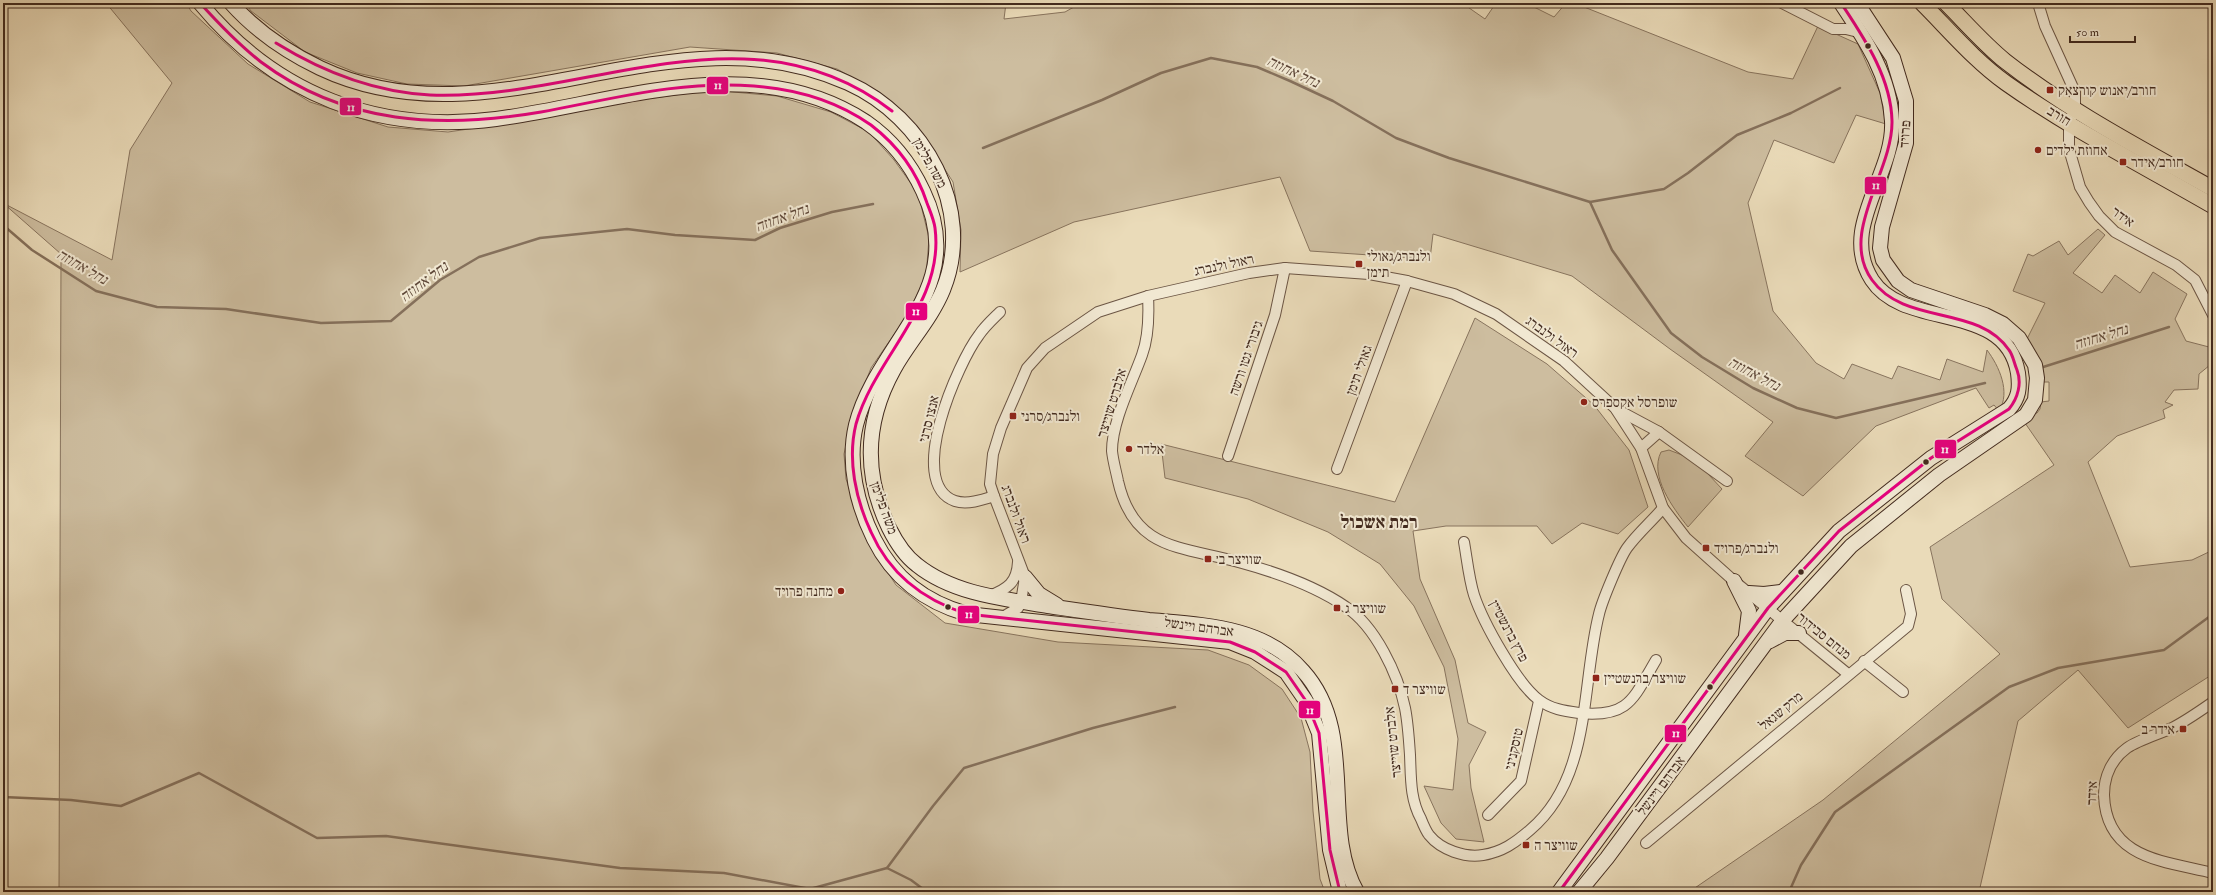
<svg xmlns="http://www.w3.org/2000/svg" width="2216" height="895" viewBox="0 0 2216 895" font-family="'IM FELL Double Pica','Frank Ruhl Libre',serif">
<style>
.green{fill:#cdbd9f;stroke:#88745e}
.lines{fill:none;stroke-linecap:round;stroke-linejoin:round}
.stream{stroke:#85705b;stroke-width:2.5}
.street-casing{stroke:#6c5645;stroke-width:12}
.secondary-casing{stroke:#422a1e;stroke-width:16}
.primary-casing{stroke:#422a1e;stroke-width:17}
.street{stroke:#f1e8d2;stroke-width:10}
.secondary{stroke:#f1e8d2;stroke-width:14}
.primary{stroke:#eadbb9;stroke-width:15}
.bus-1-casing{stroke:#f1e8d2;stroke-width:6}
.bus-1{stroke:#e5007d;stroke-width:3}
.bus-dot{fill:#422a1e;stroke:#f1e8d2;stroke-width:1.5}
.poi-dot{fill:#8f2418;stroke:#f1e8d2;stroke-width:1.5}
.labels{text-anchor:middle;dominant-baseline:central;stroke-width:4;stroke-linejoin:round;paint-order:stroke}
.poi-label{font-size:14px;fill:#422a1e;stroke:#f1e8d2;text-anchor:start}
.street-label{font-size:14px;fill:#422a1e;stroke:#f1e8d2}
.water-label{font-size:15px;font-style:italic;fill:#5e4738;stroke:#f1e8d2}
.district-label{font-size:18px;font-weight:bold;fill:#422a1e;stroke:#f1e8d2}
.line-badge{stroke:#f1e8d2;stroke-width:1.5}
.badge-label{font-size:11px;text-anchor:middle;font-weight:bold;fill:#fff}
</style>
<rect width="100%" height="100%" fill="#eadbb9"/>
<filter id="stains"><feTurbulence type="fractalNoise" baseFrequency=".005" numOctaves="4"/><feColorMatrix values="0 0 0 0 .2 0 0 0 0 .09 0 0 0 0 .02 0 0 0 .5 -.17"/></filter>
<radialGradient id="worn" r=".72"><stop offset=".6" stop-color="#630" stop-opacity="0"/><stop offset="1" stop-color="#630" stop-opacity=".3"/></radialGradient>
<!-- green -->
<g class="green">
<polygon points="106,3 186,3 191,11 248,64 310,102 388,127 448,132 530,120 603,105 711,90 777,96 831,112 869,132 894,160 918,193 929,238 926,277 906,317 871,368 852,417 844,454 846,479 869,544 896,585 945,623 1058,642 1208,650 1249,665 1282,689 1301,718 1310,752 1313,811 1320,879 1325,892 59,892 61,254 3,203 112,260 130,150 172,83"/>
<path d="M 245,3 L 1006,3 L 1004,19 L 1065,12 L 1081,3 L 1462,3 L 1485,19 L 1496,3 L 1526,3 L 1554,17 L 1566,3 L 1574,3 L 1748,72 L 1793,79 L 1818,26 L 1858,44 L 1880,93 L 1886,124 L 1856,115 L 1834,163 L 1774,140 L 1748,203 L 1773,311 L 1816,363 L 1844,379 L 1852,364 L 1892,379 L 1898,366 L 1940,380 L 1947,359 L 1983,372 L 1987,350 C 1999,366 2011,392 1999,411 L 1994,405 L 1989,408 L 1976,388 L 1876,426 L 1803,496 L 1745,456 L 1773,422 L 1670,349 L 1572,276 L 1433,234 L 1430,259 L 1310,251 L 1280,177 L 1074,222 L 960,272 L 961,230 L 953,182 L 917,126 L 879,92 L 837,69 L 777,53 L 690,47 L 464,86 L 407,84 L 357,73 L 305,52 L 251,11 Z"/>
<polygon points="2098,229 2105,235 2073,273 2102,293 2115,275 2140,293 2153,272 2187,294 2175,319 2186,341 2209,347 2210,365 2199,374 2198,389 2174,390 2165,402 2173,405 2163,410 2165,418 2117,436 2088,462 2130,567 2192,560 2213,550 2213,674 2128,728 2078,670 2018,721 1979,892 1689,892 1823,800 2000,654 1942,599 1930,547 2054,465 2025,423 2031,414 2037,413 2040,409 2041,402 2049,401 2049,382 2041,382 2034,358 2035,351 2026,341 2045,303 2013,291 2028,254 2033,256 2059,241 2068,255"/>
<polygon points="1475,318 1547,364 1594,405 1629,450 1648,507 1618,534 1582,523 1552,544 1537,526 1446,526 1413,531 1420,579 1455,660 1468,723 1486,732 1469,765 1471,788 1484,842 1456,839 1441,823 1424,786 1453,790 1458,739 1444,667 1414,606 1380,564 1328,532 1248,499 1165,478 1161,444 1395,502"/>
<path d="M 1669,450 L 1695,460 L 1722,489 L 1688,527 C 1673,508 1649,476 1661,452 Z"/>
</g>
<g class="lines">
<!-- stream -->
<g class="stream">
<polyline points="983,148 1102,100 1161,73 1211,58 1257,67 1290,81 1333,101 1396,138 1449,158 1590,202 1664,189 1688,173 1737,135 1791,113 1840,88"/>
<polyline points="1590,202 1612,250 1671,333 1702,357 1753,388 1797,408 1836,418 1985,383"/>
<polyline points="3,225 32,250 96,291 157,307 226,309 321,323 391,321 440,280 479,257 540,238 627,229 675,235 755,240 780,228 832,212 873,204"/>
<polyline points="2040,368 2169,327"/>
<polyline points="3,797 71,800 121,806 199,773 317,838 386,836 620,868 724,873 810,889 887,868 911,880 927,892"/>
<polyline points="887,868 933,806 964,768 1093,728 1175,707"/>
<polyline points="1789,892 1801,865 1835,812 2009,687 2058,668 2164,650 2213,614"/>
</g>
<!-- street casing -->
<g class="street-casing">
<g id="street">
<polyline points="1782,3 1833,29 1846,29 1862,33"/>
<polyline points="2038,3 2045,26 2075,92 2075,108 2069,123 2069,149 2080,187 2089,202 2099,216 2115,232 2176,265 2195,280 2213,315"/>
<path d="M 1148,296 C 1149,315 1149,336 1142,355 C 1132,383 1112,421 1112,451 C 1113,461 1116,471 1118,481 C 1134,552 1183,546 1242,563 C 1275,572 1317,587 1346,607 C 1375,626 1398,674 1405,708 C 1408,723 1409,740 1410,755 C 1411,778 1410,799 1421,819 C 1423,824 1426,831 1429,835 C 1441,850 1465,858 1483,855 C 1502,852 1515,843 1530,830 C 1592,778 1581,685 1599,614 C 1602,601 1620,558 1627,548 C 1637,534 1652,521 1663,508"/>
<polyline points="1616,409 1659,432"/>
<polyline points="1641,448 1659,432 1727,481"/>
<polyline points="1228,456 1275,315 1285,268"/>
<polyline points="1337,469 1407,281"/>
<path d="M 994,496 C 982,500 967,505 955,501 C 904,483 959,361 979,335 C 985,326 993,319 1000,312"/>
<path d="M 1464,542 C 1467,559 1469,579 1474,595 C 1483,622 1517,684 1539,700 C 1551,709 1564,711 1579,713 C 1629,718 1633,699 1656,660"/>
<path d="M 989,596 C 1008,589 1017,582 1018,562"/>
<polyline points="1001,618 1018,608 1021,602 1025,577 994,496 990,484 993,454 1001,428 1027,368 1045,348 1098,312 1148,296 1249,273 1285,268 1369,274 1407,281 1454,294 1496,314 1564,361 1615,408 1641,448 1663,508 1686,538 1734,581 1848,674"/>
<polyline points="1864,661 1903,692"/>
<path d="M 2213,702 C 2200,711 2186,721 2172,728 C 2159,734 2138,740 2127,748 C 2112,759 2104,776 2104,795 C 2106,859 2164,861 2213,873"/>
<polyline points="1488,815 1521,781 1539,701"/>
<polyline points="1646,843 1908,626 1911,614 1906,590"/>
</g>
</g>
<!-- secondary casing -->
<g class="secondary-casing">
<g id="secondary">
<path d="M 200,3 C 276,95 378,134 496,119 C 617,103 753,48 866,122 C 892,140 910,163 923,191 C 971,291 877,341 856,425 C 847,463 857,505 874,539 C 894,579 925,602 967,614 L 1230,642 L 1255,652 L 1286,672 L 1306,701 L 1319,733 L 1330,850 L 1340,892"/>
<path d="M 231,3 C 256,31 287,52 320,68 C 496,151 670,2 848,83 C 924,117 976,209 943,290 C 931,319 909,342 894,369 C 865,421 863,474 889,528 C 896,542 905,556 917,565 C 953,594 1004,599 1048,606 C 1082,611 1115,616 1149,620 C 1204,625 1264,626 1303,671 C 1359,733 1320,827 1357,892"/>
<polyline points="1025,577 1039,594 1057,605"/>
<polyline points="1734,581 1749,611 1746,635"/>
<polyline points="1749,593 1764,594 1781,592"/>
<polyline points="1770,641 1785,633 1799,633"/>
<path d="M 1559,892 L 1768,608 L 1839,531 L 1931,458 L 2009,409 C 2019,398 2020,388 2018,373 C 2006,300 1905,331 1872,280 C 1838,227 1895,175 1892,121 C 1890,76 1865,39 1841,3"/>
<polyline points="1579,892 1607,858 1783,620 1851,546 1939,475 2026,415 2035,400 2037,378 2035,365 2019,338 2003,324 1985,315 1911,290 1898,281 1883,260 1880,248 1882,227 1906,143 1906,101 1893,58 1857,3"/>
</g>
</g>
<!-- primary casing -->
<g class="primary-casing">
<g id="primary">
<path d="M 1922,3 C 1949,30 1975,61 2006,83 C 2071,129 2144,166 2213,206"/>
<path d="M 1946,3 C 1965,22 1984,44 2005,61 C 2069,111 2142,149 2213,189"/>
</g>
</g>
<!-- street -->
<use href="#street" class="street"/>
<!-- secondary -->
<use href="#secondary" class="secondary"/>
<!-- primary -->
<use href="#primary" class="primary"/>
<!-- bus-1 casing -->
<g class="bus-1-casing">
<g id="bus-1">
<path d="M 200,3 C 219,24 238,44 261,62 C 345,125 442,129 541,112 C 612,99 682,80 754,86 C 795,89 837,101 871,125 C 897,145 917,172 927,203 C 930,211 934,220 935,228 C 945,304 875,356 856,424 C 847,460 856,500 871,532 C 890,575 923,600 967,614 L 1230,642 L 1255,652 L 1286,672 L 1306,701 L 1319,733 L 1330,850 L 1340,892"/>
<path d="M 276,43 C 323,72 374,92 430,95 C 587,101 748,0 892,111"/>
<path d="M 1559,892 L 1768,608 L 1839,531 L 1931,458 L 2009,409 C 2018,398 2022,383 2017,370 C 2014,363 2013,355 2009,350 C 1978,304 1905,326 1872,280 C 1838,233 1893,172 1892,121 C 1891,77 1864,38 1841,3"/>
</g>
</g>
<!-- bus-1 -->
<use href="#bus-1" class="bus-1"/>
</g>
<!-- markers -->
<g class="bus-dot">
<circle cx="1868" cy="46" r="3.5"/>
<circle cx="1926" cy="462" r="3.5"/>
<circle cx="1801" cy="572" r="3.5"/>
<circle cx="948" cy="607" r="3.5"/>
<circle cx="1710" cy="687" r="3.5"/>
</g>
<g class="poi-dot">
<rect x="2046" y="86" width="8" height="8" rx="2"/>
<circle cx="2038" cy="150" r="4"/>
<rect x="2119" y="158" width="8" height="8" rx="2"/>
<rect x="1355" y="260" width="8" height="8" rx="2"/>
<circle cx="1584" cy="402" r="4"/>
<rect x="1009" y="412" width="8" height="8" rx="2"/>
<circle cx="1129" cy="449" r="4"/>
<rect x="1702" y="544" width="8" height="8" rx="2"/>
<rect x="1204" y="555" width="8" height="8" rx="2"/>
<circle cx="841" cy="591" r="4"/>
<rect x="1333" y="604" width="8" height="8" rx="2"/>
<rect x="1592" y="674" width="8" height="8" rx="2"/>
<rect x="1391" y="685" width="8" height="8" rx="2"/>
<rect x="2179" y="725" width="8" height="8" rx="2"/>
<rect x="1522" y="841" width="8" height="8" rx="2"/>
</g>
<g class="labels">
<!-- poi labels -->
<g class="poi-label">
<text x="2058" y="90">חורב/יאנוש קורצאק</text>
<text x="2046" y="150">אחוזת ילדים</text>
<text x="2131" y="162">חורב/אידר</text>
<text x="1367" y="256">ולנברג/גאולי<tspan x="1367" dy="16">תימן</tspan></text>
<text x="1592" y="402">שופרסל אקספרס</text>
<text x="1021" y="416">ולנברג/סרני</text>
<text x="1137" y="449">אלדר</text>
<text x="1714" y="548">ולנברג/פרויד</text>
<text x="1216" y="559">שוויצר ב׳</text>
<text x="833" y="591" text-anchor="end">מחנה פרויד</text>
<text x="1345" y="608">שוויצר ג</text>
<text x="1604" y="678">שוויצר/ברנשטיין</text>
<text x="1403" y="689">שוויצר ד</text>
<text x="2175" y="729" text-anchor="end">אידר ב</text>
<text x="1534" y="845">שוויצר ה</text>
</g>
<!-- street labels -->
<g class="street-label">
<text transform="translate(2059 116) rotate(32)">חורב</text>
<text transform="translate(1905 134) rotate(-86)">פרויד</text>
<text transform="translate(930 163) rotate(61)">משה פלימן</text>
<text transform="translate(2123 217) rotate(36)">אידר</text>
<text transform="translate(1224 265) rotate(-12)">ראול ולנברג</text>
<text transform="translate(1552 337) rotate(36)">ראול ולנברג</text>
<text transform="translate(1246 358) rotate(-71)">גיבורי גטו ורשה</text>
<text transform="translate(1359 370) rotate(-70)">גאולי תימן</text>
<text transform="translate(1112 403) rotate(-73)">אלברט שוייצר</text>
<text transform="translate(929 419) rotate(-76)">אנצו סרני</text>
<text transform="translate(884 508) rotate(70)">משה פלימן</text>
<text transform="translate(1016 514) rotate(70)">ראול ולנברג</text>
<text transform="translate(1199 627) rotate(8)">אברהם ויינשל</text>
<text transform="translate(1509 631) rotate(62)">פרץ ברנשטיין</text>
<text transform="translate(1824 636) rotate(39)">מנחם סבידור</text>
<text transform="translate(1781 711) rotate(-40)">מרק שגאל</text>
<text transform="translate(1393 742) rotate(-96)">אלברט שוייצר</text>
<text transform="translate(1514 749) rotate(-77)">טוסקניני</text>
<text transform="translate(1661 786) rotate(-53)">אברהם ויינשל</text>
<text transform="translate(2092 793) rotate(-88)">אידר</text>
</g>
<!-- water labels -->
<g class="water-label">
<text transform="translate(1293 72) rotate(25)">נחל אחוזה</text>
<text transform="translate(782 218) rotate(-20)">נחל אחוזה</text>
<text transform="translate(82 267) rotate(30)">נחל אחוזה</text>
<text transform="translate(424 282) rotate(-37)">נחל אחוזה</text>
<text transform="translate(2101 337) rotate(-17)">נחל אחוזה</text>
<text transform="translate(1754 374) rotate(28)">נחל אחוזה</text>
</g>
<!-- district labels -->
<g class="district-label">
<text x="1379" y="522">רמת אשכול</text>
</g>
</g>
<g class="line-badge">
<rect x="706" y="76" width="23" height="19" rx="4" fill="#e5007d"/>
<rect x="339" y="97" width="23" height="19" rx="4" fill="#e5007d"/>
<rect x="1864" y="176" width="23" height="19" rx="4" fill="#e5007d"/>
<rect x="905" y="302" width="23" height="19" rx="4" fill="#e5007d"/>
<rect x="1934" y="439" width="23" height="20" rx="4" fill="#e5007d"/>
<rect x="957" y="605" width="23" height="19" rx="4" fill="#e5007d"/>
<rect x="1298" y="700" width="23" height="19" rx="4" fill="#e5007d"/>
<rect x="1664" y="724" width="23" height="19" rx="4" fill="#e5007d"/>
</g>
<g class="badge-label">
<text x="718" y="89">11</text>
<text x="351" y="111">11</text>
<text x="1876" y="189">11</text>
<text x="916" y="315">11</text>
<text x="1945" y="453">11</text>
<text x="969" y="618">11</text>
<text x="1310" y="714">11</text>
<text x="1676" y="737">11</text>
</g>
<!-- margin -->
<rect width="2216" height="895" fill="none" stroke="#eadbb9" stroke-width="16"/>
<rect x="4" y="4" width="2208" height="887" fill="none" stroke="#422a1e" stroke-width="2"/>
<rect x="8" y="8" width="2200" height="879" fill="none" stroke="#422a1e"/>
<!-- scale -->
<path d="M2070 36v6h65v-6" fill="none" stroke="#422a1e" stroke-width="2"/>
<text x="2076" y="36" font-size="12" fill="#422a1e" stroke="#f1e8d2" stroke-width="3" paint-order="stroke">50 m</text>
<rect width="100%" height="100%" filter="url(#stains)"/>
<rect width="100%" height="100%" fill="url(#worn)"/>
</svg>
